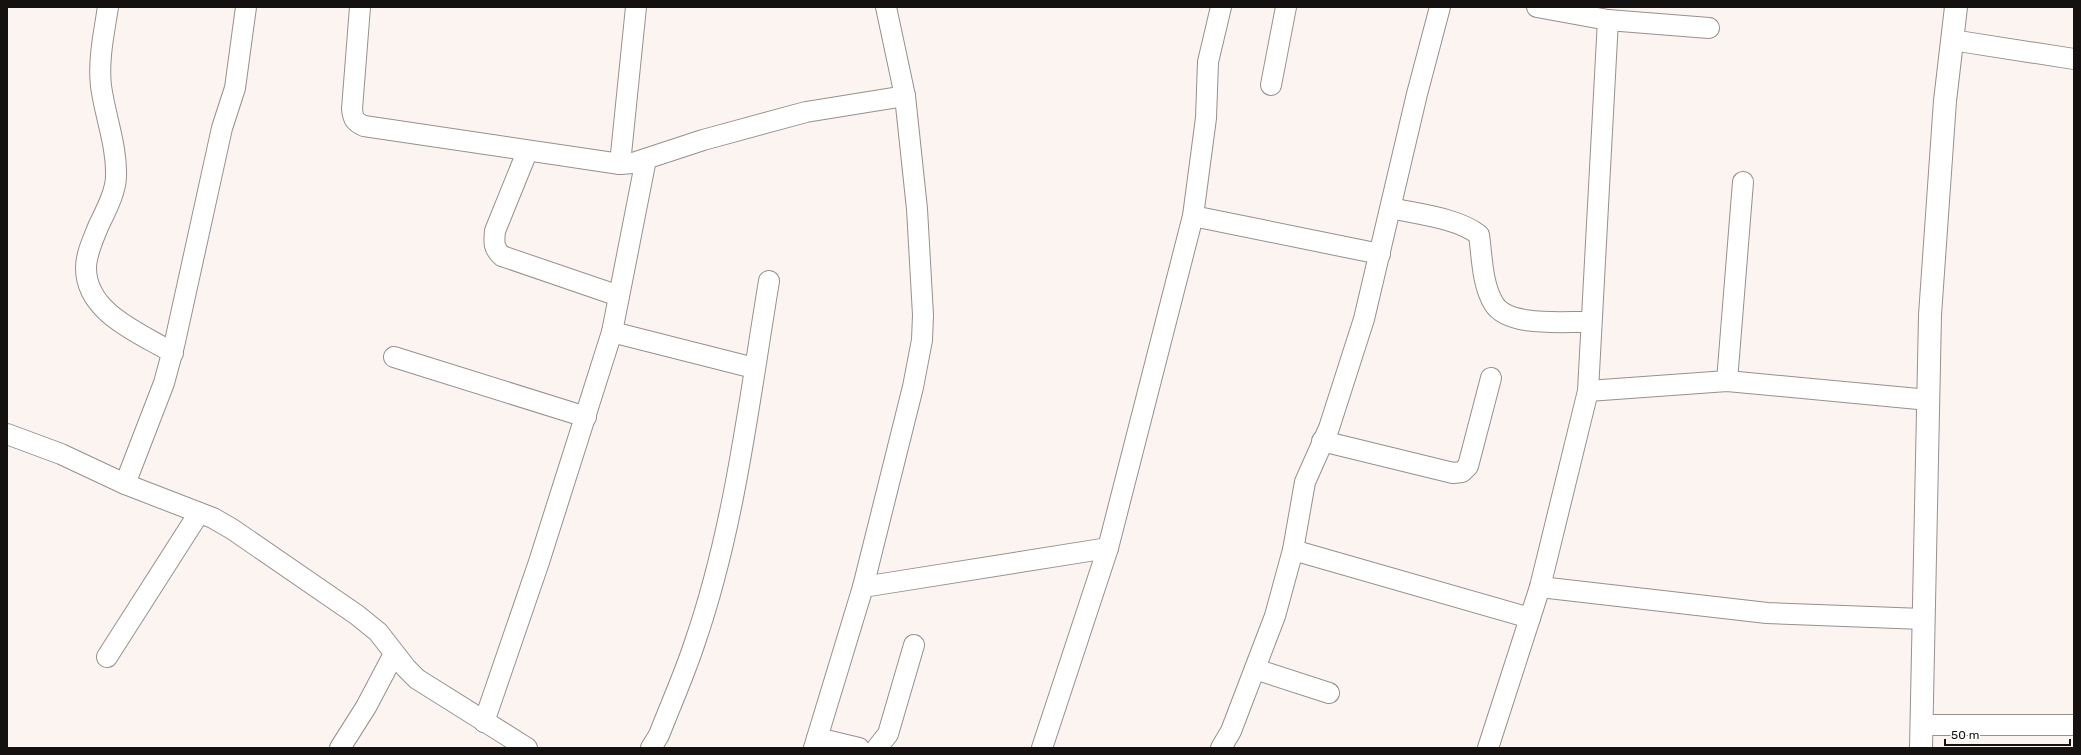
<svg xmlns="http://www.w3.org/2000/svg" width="2081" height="755" viewBox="0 0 2081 755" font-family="Rubik,sans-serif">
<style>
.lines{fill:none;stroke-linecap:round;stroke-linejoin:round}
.street-casing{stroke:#97908d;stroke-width:22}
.secondary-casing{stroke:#97908d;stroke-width:24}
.street{stroke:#fff;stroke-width:20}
.secondary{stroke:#fff;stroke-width:22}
</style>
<rect width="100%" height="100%" fill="#fcf4f1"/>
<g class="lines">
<!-- street casing -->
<g class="street-casing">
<g id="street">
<path d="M 108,7 C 104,33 98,60 101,86 C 105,116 117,146 116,176 C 116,192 105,212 98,227 C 93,240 86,254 86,268 C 86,313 140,333 173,353"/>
<polyline points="246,7 235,88 222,128 174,346 164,383 125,484 213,518 232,529 357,615 378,632 406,668 417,679 527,748"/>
<path d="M 360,7 L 352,109 C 353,119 355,122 364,126 L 620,164 L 633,163 L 703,140 L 806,112 L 905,96"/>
<polyline points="1537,7 1608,20 1709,28"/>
<polyline points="1952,40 2074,59"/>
<polyline points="1271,85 1286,7"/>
<path d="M 527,152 L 495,231 C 494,242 493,248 502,256 L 619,296"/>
<polyline points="620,164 636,7"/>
<path d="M 1391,208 C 1417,214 1458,218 1479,235 C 1482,256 1482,285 1494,304 C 1509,328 1566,321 1591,322"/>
<polyline points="1193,216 1380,254"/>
<polyline points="612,332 754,368"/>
<polyline points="394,357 586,417"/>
<polyline points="1727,381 1743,182"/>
<polyline points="1588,391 1727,381 1929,400"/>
<polyline points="7,434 61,454 125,484"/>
<polyline points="1322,441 1453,473 1462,472 1468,466 1491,378"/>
<polyline points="1293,550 1530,618"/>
<polyline points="863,587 1108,548"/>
<polyline points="1540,587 1767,613 1923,619"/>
<polyline points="107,657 199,513"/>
<polyline points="1255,669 1329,693"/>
<polyline points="484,722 539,562 612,332 646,159"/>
<polyline points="1922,725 2074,725"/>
<polyline points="817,738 859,748"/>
<polyline points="340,748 366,707 394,654"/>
<path d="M 651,748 L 659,735 C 671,704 685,673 695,642 C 735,526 749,401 769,281"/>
<polyline points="814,748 863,587 913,387 922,340 923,315 917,209 905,96 886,7"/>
<polyline points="877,748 888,734 914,645"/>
<polyline points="1042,748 1108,548 1193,216 1206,118 1208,62 1221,7"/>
<polyline points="1221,748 1231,731 1275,616 1293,550 1305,482 1329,428 1364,319 1417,94 1440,7"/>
<polyline points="1488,748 1540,587 1588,391 1608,20"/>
</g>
</g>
<!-- secondary casing -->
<g class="secondary-casing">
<polyline id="secondary" points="1921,748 1930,315 1945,101 1956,7"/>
</g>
<!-- street -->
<use href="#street" class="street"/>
<!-- secondary -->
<use href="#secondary" class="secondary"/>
</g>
<!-- border -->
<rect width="2081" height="755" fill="none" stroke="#141110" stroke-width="16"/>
<!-- scale -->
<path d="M1945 739v6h125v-6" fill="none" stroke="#141110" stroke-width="2"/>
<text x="1951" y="739" font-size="12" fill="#141110" stroke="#ffffff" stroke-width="3" paint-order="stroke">50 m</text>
</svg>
